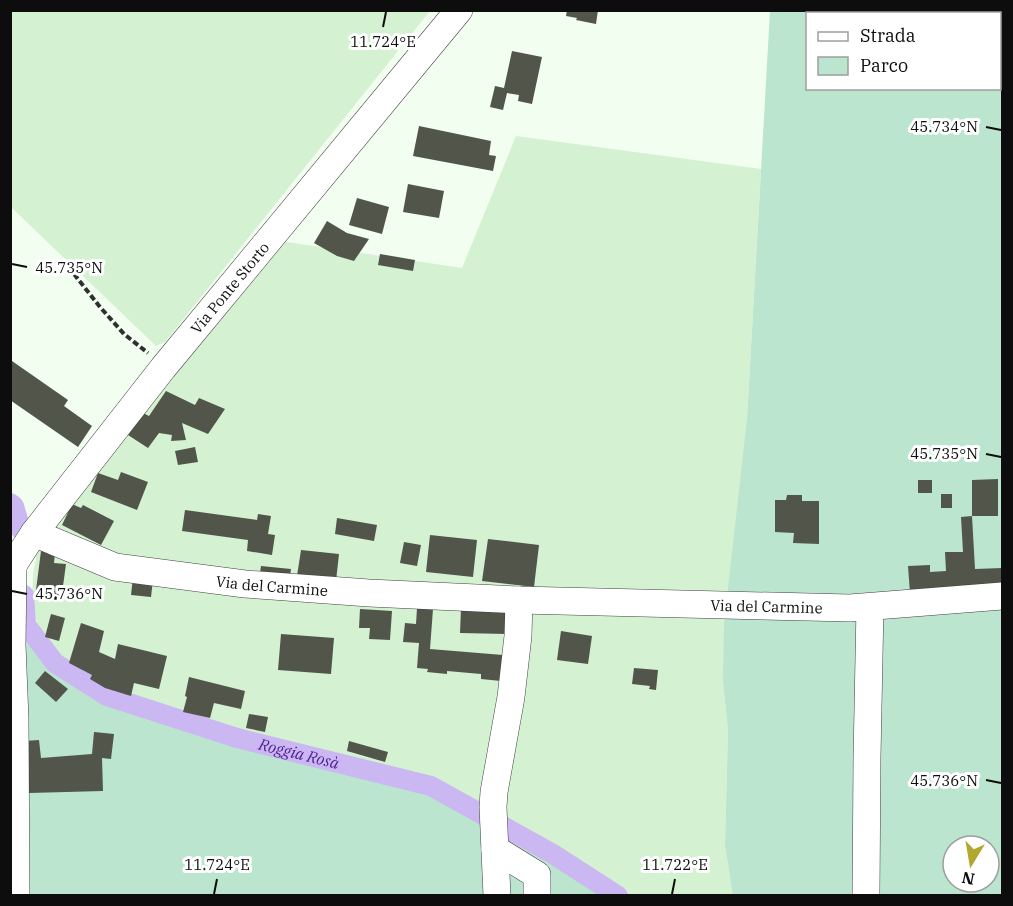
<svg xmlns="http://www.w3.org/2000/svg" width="1013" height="906" viewBox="0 0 1013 906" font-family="'IBM Plex Serif',serif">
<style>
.farmland{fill:#d4f2d1}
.green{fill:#bbe5ce;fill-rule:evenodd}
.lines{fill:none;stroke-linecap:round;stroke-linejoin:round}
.canal{stroke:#cbb7f1;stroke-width:20}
.building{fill:#51554a}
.minor-casing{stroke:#404040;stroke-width:28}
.path{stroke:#2f2f2f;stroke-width:4;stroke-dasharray:6 3;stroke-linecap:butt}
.minor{stroke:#fff;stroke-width:27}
.ticks{fill:none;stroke:#0d0d0d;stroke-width:2}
.labels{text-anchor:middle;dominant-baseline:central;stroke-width:6;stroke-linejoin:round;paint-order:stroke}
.street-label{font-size:15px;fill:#0d0d0d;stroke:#fff}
.water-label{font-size:16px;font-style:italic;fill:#502095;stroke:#fff}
.ticks-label{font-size:15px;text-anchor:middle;fill:#0d0d0d;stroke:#fff;stroke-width:6;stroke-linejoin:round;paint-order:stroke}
</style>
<rect width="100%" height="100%" fill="#f2feef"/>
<!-- farmland -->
<g class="farmland">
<polygon points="10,11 11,10 430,11 165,342 156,346 11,207"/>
<polygon points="516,136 761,169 747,419 1002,590 500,594 112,560 44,531 280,241 462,268"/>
<polygon points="44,542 112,573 747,607 723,682 728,730 725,845 733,895 626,896 504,817 466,795 447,786 427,779 215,725 104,688 77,672 60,658 45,639 32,611 33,574 36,559 35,553"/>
</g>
<!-- green -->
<g class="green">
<path d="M 770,11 L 1002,11 L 1002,895 L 733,896 L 725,845 L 728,730 L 723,682 L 724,624 L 747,419 ZM 808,14 L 1000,14 L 1000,88 L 808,88 ZM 953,846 L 989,846 L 989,882 L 953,882 Z"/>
<path d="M 37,622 L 45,639 L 60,658 L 77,672 L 104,688 L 215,725 L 427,779 C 471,795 505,818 544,843 C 571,861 599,878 626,895 L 30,895 L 16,636 Z"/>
</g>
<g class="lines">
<!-- canal -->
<g class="canal">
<polyline points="10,503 14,506 21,530"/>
<path id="s1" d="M 24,595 L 26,625 L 55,663 L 107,696 L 237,738 L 431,786 L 553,854 L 618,896"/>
</g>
</g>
<!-- building -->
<g class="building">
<polygon points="567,10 598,10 596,24 576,20 577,18 566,16"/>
<polygon points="512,51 542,57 532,104 518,101 519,95 507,93 503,110 490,107 495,86 504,88"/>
<polygon points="419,126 491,141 489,155 496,156 493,171 413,156"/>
<polygon points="408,184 444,191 439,218 403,212"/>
<polygon points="357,198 389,207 382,234 349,225"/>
<polygon points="327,221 347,233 369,239 354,261 337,256 314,243"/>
<polygon points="380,254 415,260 413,271 378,265"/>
<polygon points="12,361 68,400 64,406 92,426 78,447 10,400 10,364"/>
<polygon points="166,391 195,405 199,398 225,409 208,434 182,423 186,440 171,441 172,435 159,433 148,448 128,435 143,413 149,416"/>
<polygon points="195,447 198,462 178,465 175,451"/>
<polygon points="121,472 148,482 137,510 91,492 98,473 118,480"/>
<polygon points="998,479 998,516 972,516 972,480"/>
<rect x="918" y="480" width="14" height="13"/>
<rect x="941" y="494" width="11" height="14"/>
<polygon points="787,495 802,495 802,501 819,501 819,544 793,543 794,533 775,532 775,500 786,500"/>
<polygon points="72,504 81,508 83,505 114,521 101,545 62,525"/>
<polygon points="185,510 257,520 258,514 271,516 268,534 275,535 272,555 247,551 248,540 182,531"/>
<polygon points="972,516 975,569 1002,568 1002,588 910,593 908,566 930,565 930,572 946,571 945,552 963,552 961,517"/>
<polygon points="337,518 377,525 374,541 335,534"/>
<polygon points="430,535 477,540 473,577 426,572"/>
<polygon points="488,539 539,545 534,587 482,581"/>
<polygon points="404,542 421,545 417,566 400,563"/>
<polygon points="301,550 339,554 336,581 297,576"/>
<polygon points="41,551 55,553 54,563 66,564 61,601 35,598"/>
<polygon points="261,566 291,569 289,583 259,579"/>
<polygon points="133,577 153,580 151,597 131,595"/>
<polygon points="417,608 433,609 430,649 503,655 501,681 481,679 481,674 447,671 447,674 427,672 428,669 417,668 419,643 403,642 405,623 416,624"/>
<polygon points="461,608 508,609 507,634 460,633"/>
<polygon points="360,609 392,611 390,640 369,639 370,628 359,628"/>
<polygon points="51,614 65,618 59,641 45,637"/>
<polygon points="81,623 104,631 99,652 115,659 118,644 167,656 159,689 134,683 131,696 105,688 90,679 92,675 69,663"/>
<polygon points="561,631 592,636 588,664 557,660"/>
<polygon points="281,634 334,638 331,674 278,670"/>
<polygon points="634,668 658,670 656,690 649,689 650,686 632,684"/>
<polygon points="45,671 68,689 56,702 35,683"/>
<polygon points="189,677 245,691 241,709 214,703 210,718 183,712 187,697 185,696"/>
<polygon points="249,714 268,717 265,732 246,728"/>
<polygon points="94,732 114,734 111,759 102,758 103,791 29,793 24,741 39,740 41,758 92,754"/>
<polygon points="349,741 388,752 385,762 347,751"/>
</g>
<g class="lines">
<!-- minor casing -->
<g class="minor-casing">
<g id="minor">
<path id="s2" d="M 34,533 L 115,567 L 245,584 L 369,593 L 519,600 L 850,608 L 1002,596"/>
<polyline points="13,568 12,645 15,719 16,896"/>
<path id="s3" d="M 10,570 L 34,533 L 163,368 L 459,10"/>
<polyline points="495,849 537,875 537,896"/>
<polyline points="497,896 493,807 494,792 511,697 518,636 519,600"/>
<polyline points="866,896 867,758 870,607"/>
</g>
</g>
<!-- path -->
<polyline class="path" points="74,274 100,307 124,334 148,353"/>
<!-- minor -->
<use href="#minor" class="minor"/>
</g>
<!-- ticks -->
<path class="ticks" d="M 383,27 L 386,12M 986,127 L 1001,130M 12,264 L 27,267M 986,454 L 1001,457M 12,591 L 27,594M 986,780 L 1001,783M 214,894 L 217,879M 672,894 L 675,879"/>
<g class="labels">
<!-- street labels -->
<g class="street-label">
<text stroke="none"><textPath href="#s3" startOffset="358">Via Ponte Storto</textPath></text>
<text stroke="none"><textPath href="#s2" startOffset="246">Via del Carmine</textPath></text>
<text stroke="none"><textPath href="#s2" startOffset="741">Via del Carmine</textPath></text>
</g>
<!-- water labels -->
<g class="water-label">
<text stroke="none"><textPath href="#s1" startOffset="340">Roggia Rosà</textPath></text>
</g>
</g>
<g class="ticks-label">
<text x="383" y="47">11.724°E</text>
<text x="944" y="132">45.734°N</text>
<text x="69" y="273">45.735°N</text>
<text x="944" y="459">45.735°N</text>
<text x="69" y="599">45.736°N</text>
<text x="944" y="786">45.736°N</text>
<text x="217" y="870">11.724°E</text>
<text x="675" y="870">11.722°E</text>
</g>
<!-- border -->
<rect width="1013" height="906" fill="none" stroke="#0d0d0d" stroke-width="24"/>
<!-- legend -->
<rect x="806" y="12" width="195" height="78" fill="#ffffff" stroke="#9e9e9e" stroke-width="1.5"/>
<rect x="818" y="32" width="30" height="9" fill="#ffffff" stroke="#9e9e9e" stroke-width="1.5"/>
<text x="860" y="42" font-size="18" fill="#0d0d0d">Strada</text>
<rect x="818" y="57" width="30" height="18" fill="#bbe5ce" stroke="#9e9e9e" stroke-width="1.5"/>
<text x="860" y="72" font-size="18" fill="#0d0d0d">Parco</text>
<!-- north arrow -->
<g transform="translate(971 864) rotate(191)"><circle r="28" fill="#ffffff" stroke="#9e9e9e" stroke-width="1.5"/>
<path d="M0-4.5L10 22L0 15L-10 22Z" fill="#b2a830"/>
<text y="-9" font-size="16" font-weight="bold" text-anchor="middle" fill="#0d0d0d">N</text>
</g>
</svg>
